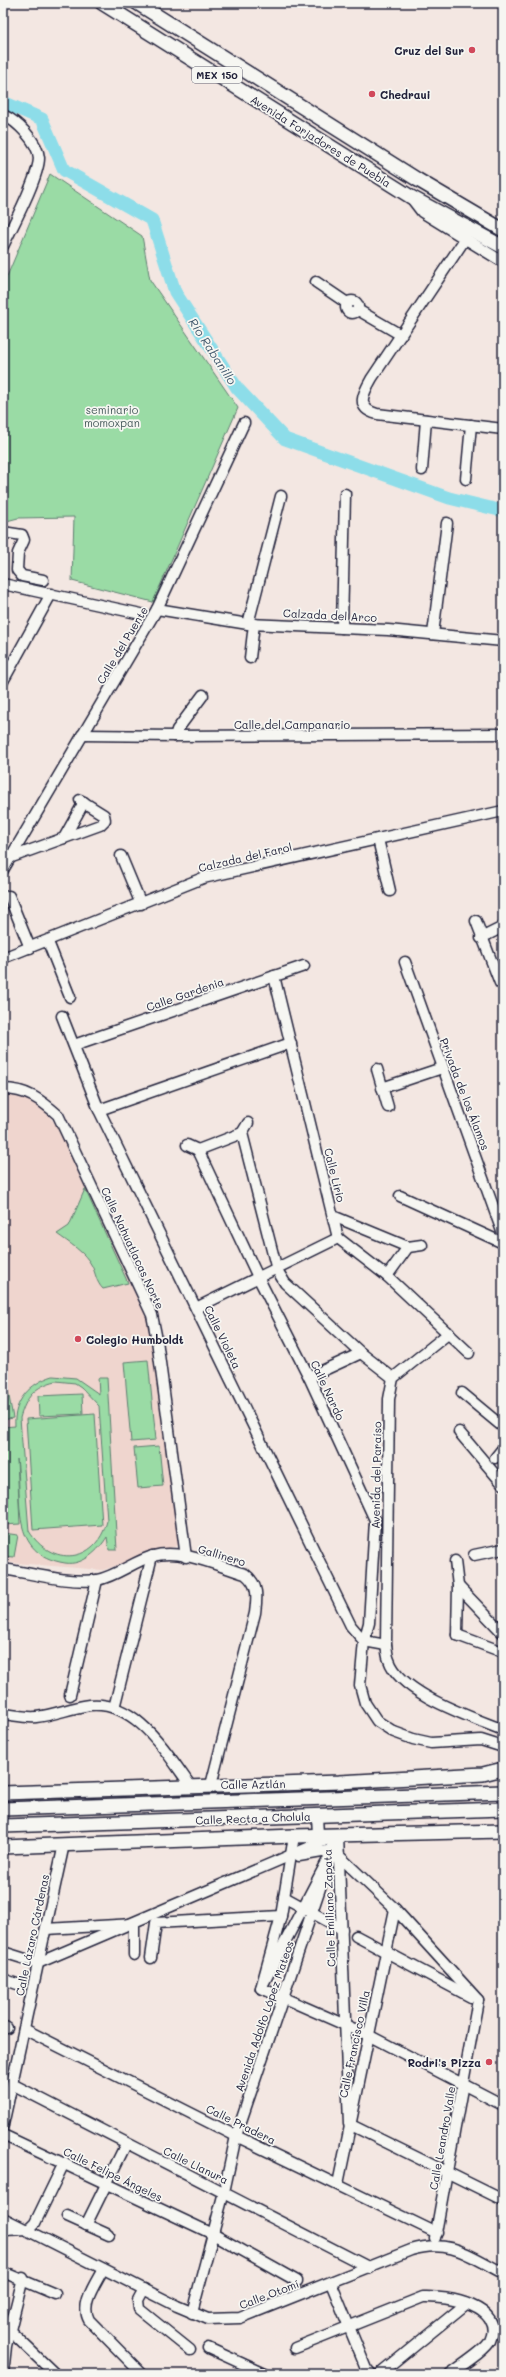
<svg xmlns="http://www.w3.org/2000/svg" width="506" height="2377" viewBox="0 0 506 2377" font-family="Mali,sans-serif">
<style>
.built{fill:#efd5ce}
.green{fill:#9adba5;stroke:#5e7e70;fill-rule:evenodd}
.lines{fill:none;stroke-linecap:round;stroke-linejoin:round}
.river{stroke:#8ddde9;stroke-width:13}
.minor-casing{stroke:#22223b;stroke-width:13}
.major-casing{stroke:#22223b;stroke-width:16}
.minor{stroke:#f6f6f2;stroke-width:10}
.major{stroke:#f6f6f2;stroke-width:13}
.poi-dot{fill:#d1495b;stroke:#f6f6f2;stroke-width:1.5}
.labels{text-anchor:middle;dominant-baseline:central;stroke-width:3.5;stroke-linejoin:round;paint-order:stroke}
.shield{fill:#f6f6f2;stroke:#626272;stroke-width:1}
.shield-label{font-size:10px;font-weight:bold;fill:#22223b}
.poi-label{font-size:11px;font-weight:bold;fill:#22223b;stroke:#f6f6f2;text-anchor:end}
.street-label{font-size:11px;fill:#22223b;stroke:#f6f6f2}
.park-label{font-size:11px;fill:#465a5b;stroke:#f6f6f2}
.water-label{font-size:12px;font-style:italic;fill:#425a6f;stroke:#f6f6f2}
</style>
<rect width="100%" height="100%" fill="#f3e7e2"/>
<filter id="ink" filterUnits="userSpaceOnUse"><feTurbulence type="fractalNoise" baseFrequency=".025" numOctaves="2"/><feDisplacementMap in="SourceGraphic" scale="8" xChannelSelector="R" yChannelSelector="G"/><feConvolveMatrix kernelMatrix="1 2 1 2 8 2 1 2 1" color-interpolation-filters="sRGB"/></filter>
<g filter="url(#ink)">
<!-- built -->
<polygon class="built" points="3,1093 39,1104 61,1131 152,1327 182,1544 103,1570 3,1562"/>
<!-- green -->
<g class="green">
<polygon points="50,174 142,236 150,280 238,408 153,602 72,581 74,517 18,518 3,522 3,286"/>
<path d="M 85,1189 L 128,1283 L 103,1289 C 96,1282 96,1274 92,1266 C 85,1252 69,1243 57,1234 L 69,1226 Z"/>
<polygon points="148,1360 156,1440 131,1442 124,1362"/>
<path d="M 53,1376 L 76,1378 L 99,1394 L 98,1378 L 107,1378 L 117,1550 L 109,1550 L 107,1537 C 99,1550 83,1566 65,1563 C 8,1554 23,1501 17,1459 L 20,1524 L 3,1525 L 3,1427 L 15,1426 C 13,1401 30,1383 53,1376 ZM 56,1381 L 75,1383 L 81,1387 L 99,1406 L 107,1521 C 96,1564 51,1567 29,1531 L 20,1418 C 26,1397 35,1386 56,1381 Z"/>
<polygon points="6,1380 13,1418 3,1420 3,1381"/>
<polygon points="82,1394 83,1414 39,1416 38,1396"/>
<polygon points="95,1414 102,1525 33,1530 26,1419"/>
<polygon points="159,1446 163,1486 138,1488 134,1448"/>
<polygon points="3,1533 18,1535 14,1557 3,1556"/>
</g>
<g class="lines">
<!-- river -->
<polyline class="river" points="3,102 42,119 64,170 152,220 175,292 237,388 285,439 449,498 503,511"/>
<!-- minor casing -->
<g class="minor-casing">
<g id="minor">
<path d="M 3,115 C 17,121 38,142 39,158 C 39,177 12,227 3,246"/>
<polyline points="412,199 422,212 503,262"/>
<path d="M 465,239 L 372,378 C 364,392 354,408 377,414 L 503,429"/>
<polyline points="316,282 347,303"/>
<circle cx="352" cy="307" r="6"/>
<polyline points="358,310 401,335"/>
<polyline points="422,470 426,420"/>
<polyline points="466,479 471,425"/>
<polyline points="3,532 22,535 24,540 18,553 17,570 22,576 43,580"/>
<polyline points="3,584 141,614"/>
<polyline points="157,609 248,624 388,630 503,641"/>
<polyline points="248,624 281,496"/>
<polyline points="342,628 345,494"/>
<polyline points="433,634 447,523"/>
<polyline points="250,658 254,624"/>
<polyline points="3,681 51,594"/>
<polyline points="82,735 175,736 503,734"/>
<polyline points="175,736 177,730 203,695"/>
<polyline points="64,838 84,802"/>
<polyline points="378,839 390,891"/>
<polyline points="121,856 141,904"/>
<polyline points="12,857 100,825 105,820 104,815 80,800"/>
<polyline points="3,870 157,609 244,423"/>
<polyline points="9,896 30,948"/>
<polyline points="476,921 500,983 503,985"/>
<polyline points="481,938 503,927"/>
<polyline points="48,942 70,997"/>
<polyline points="3,958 203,878 503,811"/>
<polyline points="405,962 503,1234"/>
<polyline points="274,976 338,1238 387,1276 469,1353"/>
<polyline points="62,1016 99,1110 351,1626 364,1641 386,1645"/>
<polyline points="74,1045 304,966"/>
<polyline points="377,1069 388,1107"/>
<polyline points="382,1088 442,1068"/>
<path d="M 3,1089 C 27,1089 41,1100 58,1115 L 152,1315 L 157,1340 L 186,1557"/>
<polyline points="99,1110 291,1043"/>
<polyline points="242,1133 277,1270 285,1283 361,1353 393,1378"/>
<polyline points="242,1133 248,1123"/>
<polyline points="187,1145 198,1150"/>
<polyline points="198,1150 258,1277 309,1377 375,1520 369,1623 364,1641 360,1685 365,1703 377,1721 394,1732 413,1739 431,1743 481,1740 503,1747"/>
<polyline points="198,1150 242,1133"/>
<polyline points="400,1196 503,1243"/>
<polyline points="333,1216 408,1247"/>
<polyline points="408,1247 422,1245"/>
<polyline points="387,1276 408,1247"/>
<polyline points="196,1308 338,1238"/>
<path d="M 449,1333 L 393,1378 L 389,1399 L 386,1645 C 387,1650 387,1656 389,1660 C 400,1694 472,1717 503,1730"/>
<polyline points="309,1377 361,1353"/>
<polyline points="462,1393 503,1427"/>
<polyline points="459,1432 503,1484"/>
<polyline points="495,1458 503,1448"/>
<polyline points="474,1555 503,1549"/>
<polyline points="455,1561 458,1586 457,1635"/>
<path d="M 3,1569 C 30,1573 70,1584 97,1580 C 117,1576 134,1561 153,1556 C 181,1548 218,1566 245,1574 C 259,1585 257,1597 255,1613 L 211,1785"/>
<polyline points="458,1586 503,1633"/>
<polyline points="457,1635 503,1652"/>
<polyline points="70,1695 97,1580"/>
<polyline points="114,1708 152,1556"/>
<path d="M 3,1714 C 13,1715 26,1718 36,1717 C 53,1715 68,1709 84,1706 C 134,1696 166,1752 190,1785"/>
<polyline points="317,1816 318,1835 322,1840"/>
<polyline points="337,1854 395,1909 478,2000"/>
<polyline points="299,1856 333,1850"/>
<polyline points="284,1897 342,1929"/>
<polyline points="46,1929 134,1924 134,1955"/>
<polyline points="356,1936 471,1997"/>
<polyline points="3,1952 38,1963 338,1835 349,2124 503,2200"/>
<polyline points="151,1958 156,1923 281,1916"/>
<polyline points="3,1979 17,1984"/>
<polyline points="261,1988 368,2035 503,2105"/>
<polyline points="3,2026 7,2028"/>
<polyline points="24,2029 236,2136 437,2233"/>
<polyline points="12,2084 370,2268"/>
<polyline points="3,2125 64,1844"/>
<polyline points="3,2135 213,2234 297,2281"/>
<polyline points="338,2184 395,1909"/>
<polyline points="67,2216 109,2235"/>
<path d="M 3,2218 L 177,2306 L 208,2319 L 240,2318 L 411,2250 C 450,2238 470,2256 503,2273"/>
<polyline points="86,2225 126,2144"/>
<polyline points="3,2230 29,2229 35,2223 64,2163"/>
<polyline points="435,2238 478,2000"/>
<path d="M 103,2269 C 95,2285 80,2304 89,2320 L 142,2374"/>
<polyline points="10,2275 55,2294"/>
<polyline points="331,2283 366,2368 371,2374"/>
<polyline points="144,2289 138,2300 139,2309 190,2350"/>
<polyline points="192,2313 224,2192 236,2136 333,1850 338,1835 331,1848 333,1850 261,1988 281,1916 294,1836"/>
<polyline points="10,2331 55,2374"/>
<polyline points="208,2348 265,2374"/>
<path d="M 295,2348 L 423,2297 C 447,2296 506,2306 490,2341 C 486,2350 459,2367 450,2374"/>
<polyline points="3,2374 6,2346 23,2278"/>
<polyline points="380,2374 466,2304"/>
</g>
</g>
<!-- major casing -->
<g class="major-casing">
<g id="major">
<polyline points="102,3 411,197 503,247"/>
<polyline points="137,3 418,180 503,230"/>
<polyline points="3,1793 339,1782 483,1774 503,1769"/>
<polyline points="3,1809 503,1792"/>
<polyline points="3,1826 503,1809"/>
<polyline points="3,1847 294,1836 503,1831"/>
</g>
</g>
<!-- minor -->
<use href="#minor" class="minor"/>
<!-- major -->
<use href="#major" class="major"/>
</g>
</g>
<!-- markers -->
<g class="poi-dot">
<circle cx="472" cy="50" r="4"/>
<circle cx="372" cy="94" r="4"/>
<circle cx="78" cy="1339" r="4"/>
<circle cx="489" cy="2062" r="4"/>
</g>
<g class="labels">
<!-- shield labels -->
<rect class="shield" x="192" y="67" width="50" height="16" rx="3"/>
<g class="shield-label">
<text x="217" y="75">MEX 150</text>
</g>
<!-- poi labels -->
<g class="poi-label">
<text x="464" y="50">Cruz del Sur</text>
<text x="380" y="94" text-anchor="start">Chedraui</text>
<text x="86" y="1339" text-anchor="start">Colegio Humboldt</text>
<text x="481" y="2062">Rodri's Pizza</text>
</g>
<!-- street labels -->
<g class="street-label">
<text transform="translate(321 141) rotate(32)">Avenida Forjadores de Puebla</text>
<text transform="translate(330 615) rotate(3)">Calzada del Arco</text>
<text transform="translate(122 645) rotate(-59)">Calle del Puente</text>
<text x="292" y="724">Calle del Campanario</text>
<text transform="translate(245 857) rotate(-13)">Calzada del Farol</text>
<text transform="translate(185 994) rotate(-19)">Calle Gardenia</text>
<text transform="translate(465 1094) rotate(69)">Privada de los Álamos</text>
<text transform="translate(335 1175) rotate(76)">Calle Lirio</text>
<text transform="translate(133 1248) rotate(65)">Calle Nahuatlacas Norte</text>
<text transform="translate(223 1337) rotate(64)">Calle Violeta</text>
<text transform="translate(328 1390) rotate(65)">Calle Nardo</text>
<text transform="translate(376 1475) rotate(-89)">Avenida del Paraíso</text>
<text transform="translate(222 1555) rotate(17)">Gallinero</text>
<text transform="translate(253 1784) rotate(-1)">Calle Aztlán</text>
<text transform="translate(253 1818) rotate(-2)">Calle Recta a Cholula</text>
<text transform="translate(329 1908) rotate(-92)">Calle Emiliano Zapata</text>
<text transform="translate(32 1935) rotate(-78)">Calle Lázaro Cárdenas</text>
<text transform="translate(264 2016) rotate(-71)">Avenida Adolfo López Mateos</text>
<text transform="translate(354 2044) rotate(-78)">Calle Francisco Villa</text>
<text transform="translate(241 2124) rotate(26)">Calle Pradera</text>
<text transform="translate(442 2138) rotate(-80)">Calle Leandro Valle</text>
<text transform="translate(196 2165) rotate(26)">Calle Llanura</text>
<text transform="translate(113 2174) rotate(26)">Calle Felipe Ángeles</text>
<text transform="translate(269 2294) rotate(-21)">Calle Otomí</text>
</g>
<!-- park labels -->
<g class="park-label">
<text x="112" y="409">seminario<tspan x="112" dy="13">momoxpan</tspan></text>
</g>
<!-- water labels -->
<g class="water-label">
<text transform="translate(213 351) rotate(57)">Río Rabanillo</text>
</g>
</g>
<!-- margin -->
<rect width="506" height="2377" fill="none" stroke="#f6f6f2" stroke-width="16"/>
<rect x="8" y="8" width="490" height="2361" fill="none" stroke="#22223b" stroke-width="1.5" filter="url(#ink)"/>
</svg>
